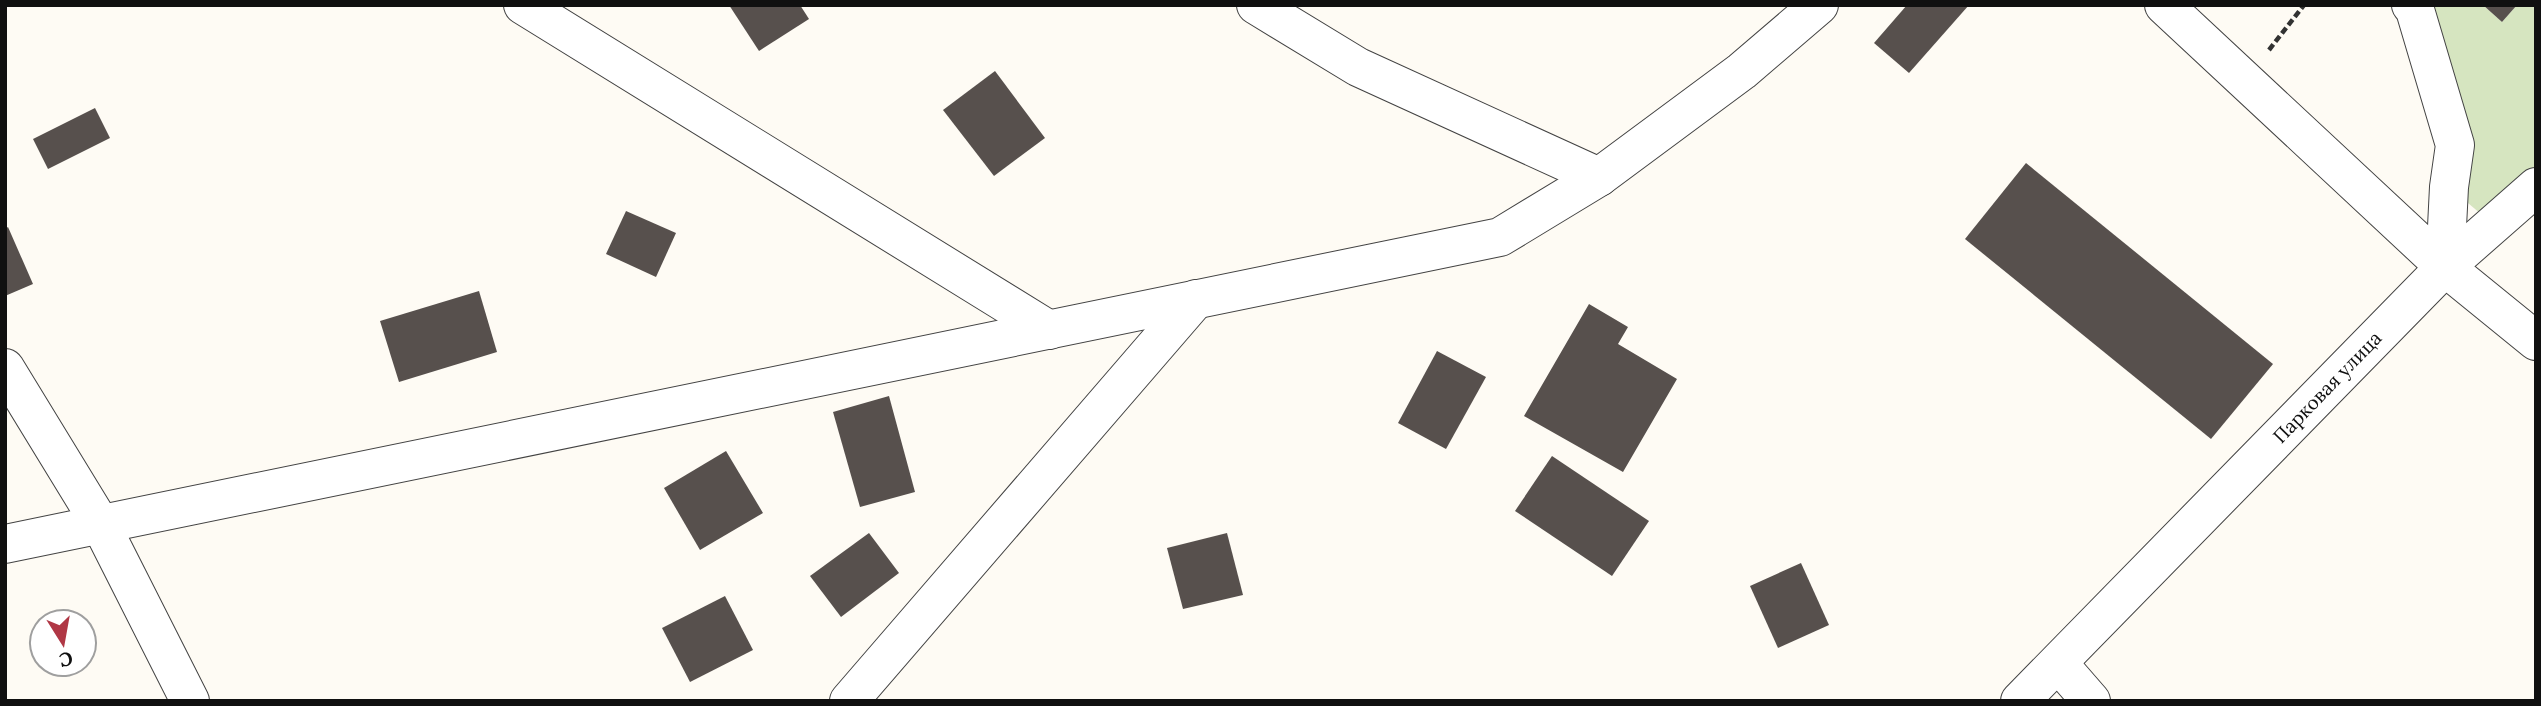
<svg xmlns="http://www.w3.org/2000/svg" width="2541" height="706" viewBox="0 0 2541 706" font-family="Lora,serif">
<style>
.green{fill:#d6e5c0}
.building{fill:#57504d}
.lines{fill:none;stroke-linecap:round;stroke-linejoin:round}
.minor-casing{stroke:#434343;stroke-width:40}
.path{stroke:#323232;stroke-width:4.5;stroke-dasharray:7 3.5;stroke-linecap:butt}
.minor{stroke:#fff;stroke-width:38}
.labels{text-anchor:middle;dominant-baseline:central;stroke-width:7;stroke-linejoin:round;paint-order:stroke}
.street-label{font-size:19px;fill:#101010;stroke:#fff}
</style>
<rect width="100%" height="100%" fill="#fefbf4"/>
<!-- green -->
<polygon class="green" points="2411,5 2483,5 2502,22 2517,5 2536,5 2536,187 2494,225 2449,187"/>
<!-- building -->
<g class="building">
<polygon points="729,5 800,5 809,19 759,51"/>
<polygon points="1907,5 1969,5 1909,73 1874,43"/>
<polygon points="2483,5 2517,5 2502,22"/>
<polygon points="995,71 1045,138 994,176 943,110"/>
<polygon points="95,108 110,138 48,169 33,139"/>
<polygon points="2026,163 2273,364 2211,439 1965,239"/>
<polygon points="626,211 676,233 656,277 606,254"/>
<polygon points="8,227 33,284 5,296 5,229"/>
<polygon points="479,291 497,352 399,382 380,321"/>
<polygon points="1589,304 1628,327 1618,344 1677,379 1623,472 1524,416"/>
<polygon points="1437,351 1486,377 1446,449 1398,423"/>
<polygon points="889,396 915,492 860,507 833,412"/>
<polygon points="726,451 763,513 700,550 664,488"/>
<polygon points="1552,456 1649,521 1612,576 1515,511"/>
<polygon points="869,533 899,573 841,617 810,576"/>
<polygon points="1227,533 1243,595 1183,609 1167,548"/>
<polygon points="1801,563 1829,625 1778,648 1750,586"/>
<polygon points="725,596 753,650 690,682 662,628"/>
</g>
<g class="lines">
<!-- minor casing -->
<g class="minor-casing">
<g id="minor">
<polyline points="523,5 1049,330"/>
<polyline points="1256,5 1358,67 1599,177"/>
<polyline points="2164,5 2445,267 2536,341"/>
<polyline points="2445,267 2536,187"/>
<polyline points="5,368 101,525 190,701"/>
<polyline points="5,544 1500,237 1599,177 1742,71 1819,5"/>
<polyline points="2058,663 2091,701"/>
<polyline points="849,701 1196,299"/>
<polyline points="2020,701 2445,267 2449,187 2455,145 2415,10 2411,5"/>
</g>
</g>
<!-- path -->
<polyline class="path" points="2269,50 2304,5"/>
<!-- minor -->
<use href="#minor" class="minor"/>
</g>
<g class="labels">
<!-- street labels -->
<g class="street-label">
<text transform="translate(2327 387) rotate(-46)">Парковая улица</text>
</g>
</g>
<!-- border -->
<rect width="2541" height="706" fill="none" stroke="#101010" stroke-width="14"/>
<!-- north arrow -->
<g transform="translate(63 643) rotate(169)"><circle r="33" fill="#ffffff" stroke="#9f9f9f" stroke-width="2"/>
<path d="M0-5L12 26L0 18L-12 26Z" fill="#b03745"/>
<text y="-10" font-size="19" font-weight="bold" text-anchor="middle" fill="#101010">С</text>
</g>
</svg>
